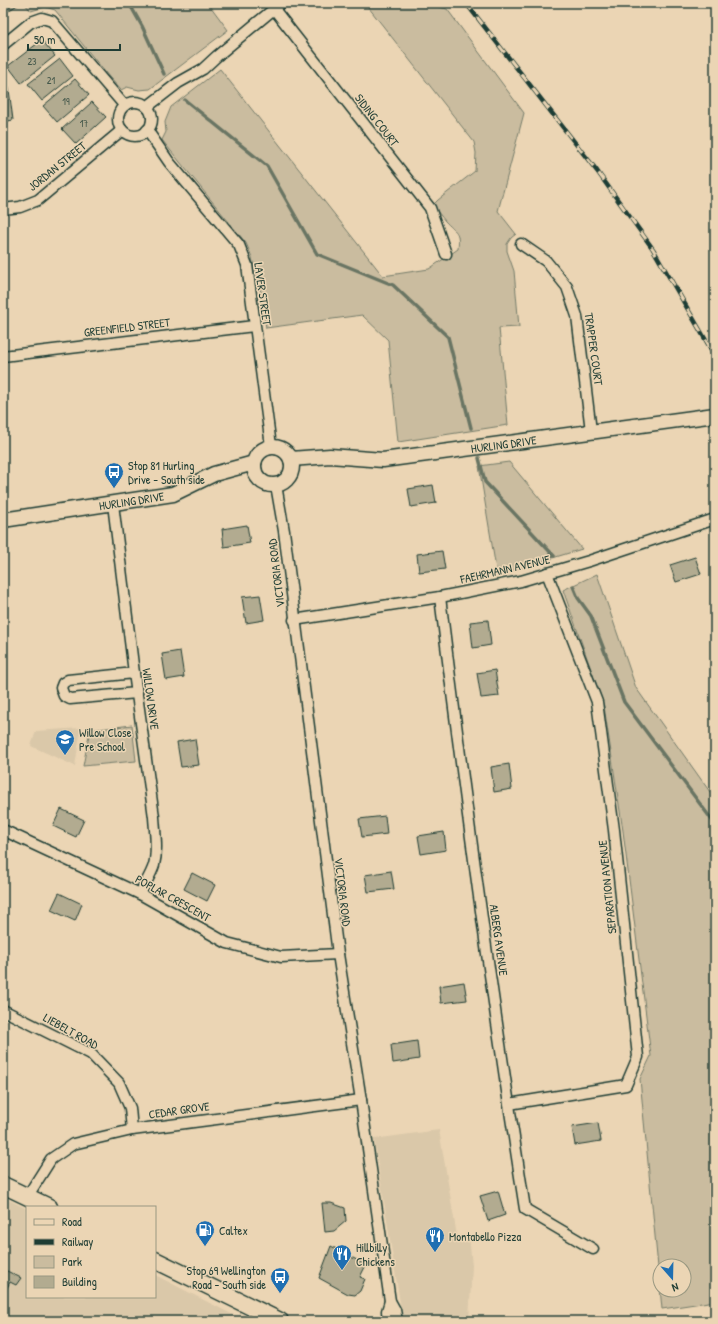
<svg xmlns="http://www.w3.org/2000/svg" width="718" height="1324" viewBox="0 0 718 1324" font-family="'Patrick Hand',sans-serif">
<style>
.built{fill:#dac8a9}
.green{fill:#cabc9f;stroke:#747c6a;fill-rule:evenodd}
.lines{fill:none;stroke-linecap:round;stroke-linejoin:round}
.stream{stroke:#697463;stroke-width:3.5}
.building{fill:#b2ab90;stroke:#1f3d34}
.street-casing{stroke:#1f3d34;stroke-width:13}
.secondary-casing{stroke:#1f3d34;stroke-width:17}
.primary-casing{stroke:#1f3d34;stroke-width:19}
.street{stroke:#ebd5b4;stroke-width:10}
.secondary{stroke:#ebd5b4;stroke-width:14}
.primary{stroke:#ebd5b4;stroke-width:16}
.rail-casing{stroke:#1f3d34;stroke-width:4.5}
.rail{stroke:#ebd5b4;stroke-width:3;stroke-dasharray:9;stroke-linecap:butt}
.labels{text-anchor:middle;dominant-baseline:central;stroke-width:3;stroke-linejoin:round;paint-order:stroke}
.number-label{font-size:10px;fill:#44584b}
.street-label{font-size:12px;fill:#1f3d34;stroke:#ebd5b4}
.poi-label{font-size:12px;fill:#1f3d34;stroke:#ebd5b4;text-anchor:start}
</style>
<rect width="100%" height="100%" fill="#ebd5b4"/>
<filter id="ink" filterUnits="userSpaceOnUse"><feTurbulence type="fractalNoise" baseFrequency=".025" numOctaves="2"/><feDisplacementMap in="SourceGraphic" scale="8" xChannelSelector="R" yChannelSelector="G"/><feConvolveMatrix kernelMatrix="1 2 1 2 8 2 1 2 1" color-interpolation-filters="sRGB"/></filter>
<g filter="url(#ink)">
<!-- built -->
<g class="built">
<polygon points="81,728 75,766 31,746 36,731"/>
<polygon points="439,1130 457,1236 469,1235 472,1266 469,1321 403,1321 374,1139"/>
<polygon points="3,1197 27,1209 27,1297 155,1297 155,1275 245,1321 3,1321"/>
</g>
<!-- green -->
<g class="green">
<polygon points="24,3 208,3 228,30 150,89 139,90 127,87 121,90 109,77 55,10 45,7 31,11"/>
<path d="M 365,3 L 434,3 L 436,6 L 447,9 L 524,113 L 498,211 L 516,234 L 511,238 L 507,244 L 507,251 L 514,271 L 519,327 L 499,328 L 508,425 L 398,442 L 388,340 L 362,315 L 266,328 L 260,288 L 256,281 L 252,257 L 246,243 L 162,140 L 166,132 L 165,122 L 171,107 L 220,69 L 383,276 L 429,269 L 458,249 C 460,230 456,233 445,221 C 441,216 437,211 433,205 L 438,200 L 475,171 L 476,153 L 474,142 Z"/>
<polygon points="509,462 582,549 497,575 479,466"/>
<path d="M 597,574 L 636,688 L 715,799 L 715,1301 L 662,1309 L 640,1079 L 651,1056 L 623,831 L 604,706 L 563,590 ZM 660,1266 L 684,1266 L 684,1290 L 660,1290 Z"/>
<polygon points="132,725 136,761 83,766 90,730"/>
</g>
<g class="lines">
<!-- stream -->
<g class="stream">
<polyline points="129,3 142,26 164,74"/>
<polyline points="185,100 267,166 317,254 393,285 448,337 471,428"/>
<polyline points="479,458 485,482 554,556"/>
<polyline points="573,586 578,598 591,616 624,702 715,824"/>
</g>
</g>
<!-- building -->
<g class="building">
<polygon points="3,3 18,3 19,4 3,14"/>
<polygon points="42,40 55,56 21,83 8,66"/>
<polygon points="60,59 73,76 42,101 28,84"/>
<polygon points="75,79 89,95 57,122 43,106"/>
<polygon points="3,82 8,82 13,120 3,122"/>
<polygon points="92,102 106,117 76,144 62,129"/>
<polygon points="433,485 436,503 411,507 408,489"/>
<polygon points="247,525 250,543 224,547 222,529"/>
<polygon points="442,551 445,569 419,572 417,554"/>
<polygon points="695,557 701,574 676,582 670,565"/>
<polygon points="260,595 264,620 246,623 242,597"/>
<polygon points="488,620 491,645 473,648 470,622"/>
<polygon points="180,651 184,677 166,680 162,654"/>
<polygon points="495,670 499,696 481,698 477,673"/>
<polygon points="195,739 199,765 181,767 177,742"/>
<polygon points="509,764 512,789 494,792 491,767"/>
<polygon points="61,809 84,820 76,837 53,826"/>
<polygon points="385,816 387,834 362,837 359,819"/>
<polygon points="444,832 446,850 421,854 418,836"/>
<polygon points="391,871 394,889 368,892 365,875"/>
<polygon points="192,873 215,885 207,901 184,889"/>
<polygon points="59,893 82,904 75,921 51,910"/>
<polygon points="464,982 467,1000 441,1003 439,986"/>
<polygon points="417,1041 419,1059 393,1063 391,1045"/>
<polygon points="598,1123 601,1141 575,1145 572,1127"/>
<polygon points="498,1191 505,1215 488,1221 480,1196"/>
<polygon points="322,1203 331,1203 345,1208 346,1221 334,1231 325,1232"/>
<polygon points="331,1246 366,1265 360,1277 365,1279 360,1291 355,1295 348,1294 319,1278"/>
<polygon points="3,1269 21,1278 16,1285 10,1282 3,1296"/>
</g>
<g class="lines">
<!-- street casing -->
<g class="street-casing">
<g id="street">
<polyline points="274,9 430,208 446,254"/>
<polyline points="3,45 31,22 42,18 52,21 124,105"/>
<circle cx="135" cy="119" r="17"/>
<polyline points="147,107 178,83 203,69 217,56 281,3"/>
<polyline points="147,130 169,162 239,245 247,265 271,446"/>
<polyline points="3,209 20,207 38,200 122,130"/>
<polyline points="521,244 546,261 567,287 577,316 591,431"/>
<polyline points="3,356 254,326"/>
<polyline points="276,485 284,531 338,954 361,1100 390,1301 395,1310 397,1321"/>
<path d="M 113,504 L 134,673 L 154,817 C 155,833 158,850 154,865 C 151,875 144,885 140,894"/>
<path d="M 440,597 C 465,801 493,1005 525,1209 L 593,1249"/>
<polyline points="294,620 440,597 521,581 589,561 715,519"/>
<polyline points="134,673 68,680 63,683 61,688 64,696 70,699 137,693"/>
<polyline points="3,830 140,894 227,943 281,957 338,954"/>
<polyline points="3,1010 91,1054 119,1083 130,1108 132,1130"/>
<polyline points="509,1104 626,1085 638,1057 614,830 597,702 547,573"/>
<polyline points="27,1197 51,1159 73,1144 132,1130 361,1100"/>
<polyline points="388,1321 387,1311 390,1301"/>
</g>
</g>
<!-- secondary casing -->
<g class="secondary-casing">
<g id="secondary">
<circle cx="273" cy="466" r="19"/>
<path id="s1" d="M 291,459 L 330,456 L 383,460 L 715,415"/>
<path id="s2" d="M 3,520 L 173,494 L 214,474 L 254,463"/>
</g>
</g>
<!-- primary casing -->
<g class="primary-casing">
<g id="primary">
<polyline points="3,1185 49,1207"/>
<polyline points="155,1260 280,1321"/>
</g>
</g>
<!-- street -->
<use href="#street" class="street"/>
<!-- secondary -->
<use href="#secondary" class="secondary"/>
<!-- primary -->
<use href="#primary" class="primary"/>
<!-- rail casing -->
<g class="rail-casing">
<polyline id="rail" points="466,3 597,171 653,249 715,356"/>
</g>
<!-- rail -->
<use href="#rail" class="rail"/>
</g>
</g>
<!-- icons -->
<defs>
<g id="bus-pin" transform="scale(1)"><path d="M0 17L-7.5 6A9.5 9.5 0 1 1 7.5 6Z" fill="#1f6fb2" stroke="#ebd5b4"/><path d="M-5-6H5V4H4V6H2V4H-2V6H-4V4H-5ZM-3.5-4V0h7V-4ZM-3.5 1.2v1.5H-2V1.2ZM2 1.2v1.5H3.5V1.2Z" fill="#fff"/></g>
<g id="school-pin" transform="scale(1)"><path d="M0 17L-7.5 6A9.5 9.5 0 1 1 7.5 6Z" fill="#1f6fb2" stroke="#ebd5b4"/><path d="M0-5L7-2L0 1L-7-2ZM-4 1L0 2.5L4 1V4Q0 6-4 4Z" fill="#fff"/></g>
<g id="fuel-pin" transform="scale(1)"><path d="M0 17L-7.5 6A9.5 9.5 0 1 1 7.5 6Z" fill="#1f6fb2" stroke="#ebd5b4"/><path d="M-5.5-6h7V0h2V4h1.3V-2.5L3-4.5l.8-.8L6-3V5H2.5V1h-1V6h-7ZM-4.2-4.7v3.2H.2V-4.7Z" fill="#fff"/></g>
<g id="restaurant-pin" transform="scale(1)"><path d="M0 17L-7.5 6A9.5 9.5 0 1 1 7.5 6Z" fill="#1f6fb2" stroke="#ebd5b4"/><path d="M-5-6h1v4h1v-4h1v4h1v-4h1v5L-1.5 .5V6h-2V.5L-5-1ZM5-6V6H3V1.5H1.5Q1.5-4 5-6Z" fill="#fff"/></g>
</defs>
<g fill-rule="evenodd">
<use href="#bus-pin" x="114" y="472"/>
<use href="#school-pin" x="65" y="739"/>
<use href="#fuel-pin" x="205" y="1230"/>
<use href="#restaurant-pin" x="435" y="1236"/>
<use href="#restaurant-pin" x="342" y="1254"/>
<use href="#bus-pin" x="280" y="1277"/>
</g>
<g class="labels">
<!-- number labels -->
<g class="number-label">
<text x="32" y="61">23</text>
<text x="51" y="80">21</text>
<text x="66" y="101">19</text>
<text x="84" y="123">17</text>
</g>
<!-- street labels -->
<g class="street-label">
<text transform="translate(377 120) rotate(52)">SIDING COURT</text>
<text transform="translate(57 166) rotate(-39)">JORDAN STREET</text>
<text transform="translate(263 294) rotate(82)">LAVER STREET</text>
<text transform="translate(127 327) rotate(-7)">GREENFIELD STREET</text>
<text transform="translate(594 349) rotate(82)">TRAPPER COURT</text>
<text stroke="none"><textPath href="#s1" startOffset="214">HURLING DRIVE</textPath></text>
<text stroke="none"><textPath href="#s2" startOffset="130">HURLING DRIVE</textPath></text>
<text transform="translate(505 569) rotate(-13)">FAEHRMANN AVENUE</text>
<text transform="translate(276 573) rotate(-97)">VICTORIA ROAD</text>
<text transform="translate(151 699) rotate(82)">WILLOW DRIVE</text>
<text transform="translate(607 887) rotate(-96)">SEPARATION AVENUE</text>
<text transform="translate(343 892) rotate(83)">VICTORIA ROAD</text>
<text transform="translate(173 898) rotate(29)">POPLAR CRESCENT</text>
<text transform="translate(499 940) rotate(82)">ALBERG AVENUE</text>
<text transform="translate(71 1031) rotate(29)">LIEBELT ROAD</text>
<text transform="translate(179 1110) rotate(-8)">CEDAR GROVE</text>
</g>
<!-- poi labels -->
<g class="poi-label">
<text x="128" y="465">Stop 81 Hurling<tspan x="128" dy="14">Drive - South side</tspan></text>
<text x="79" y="732">Willow Close<tspan x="79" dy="14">Pre School</tspan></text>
<text x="219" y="1230">Caltex</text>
<text x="449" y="1236">Montabello Pizza</text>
<text x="356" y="1247">Hillbilly<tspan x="356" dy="14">Chickens</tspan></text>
<text x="266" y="1270" text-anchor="end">Stop 69 Wellington<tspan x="266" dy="14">Road - South side</tspan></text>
</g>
</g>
<!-- margin -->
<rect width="718" height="1324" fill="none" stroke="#ebd5b4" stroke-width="16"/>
<rect x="8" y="8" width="702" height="1308" fill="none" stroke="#1f3d34" stroke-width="1.5" filter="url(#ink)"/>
<!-- legend -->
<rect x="26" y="1206" width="130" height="92" fill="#ebd5b4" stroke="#999881"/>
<rect x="34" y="1219" width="20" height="6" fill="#ebd5b4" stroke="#999881"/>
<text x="62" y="1226" font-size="12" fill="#1f3d34">Road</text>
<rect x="34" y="1239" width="20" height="6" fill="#1f3d34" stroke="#999881"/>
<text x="62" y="1246" font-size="12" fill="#1f3d34">Railway</text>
<rect x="34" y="1256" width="20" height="12" fill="#cabc9f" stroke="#999881"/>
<text x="62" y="1266" font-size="12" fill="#1f3d34">Park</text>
<rect x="34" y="1276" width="20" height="12" fill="#b2ab90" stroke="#999881"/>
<text x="62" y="1286" font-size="12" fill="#1f3d34">Building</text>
<!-- north arrow -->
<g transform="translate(672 1278) rotate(160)"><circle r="19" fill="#ebd5b4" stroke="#999881"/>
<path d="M0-3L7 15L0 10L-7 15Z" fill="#1f6fb2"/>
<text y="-6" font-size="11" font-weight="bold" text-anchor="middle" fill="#1f3d34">N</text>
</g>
<!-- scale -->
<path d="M28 44v6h92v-6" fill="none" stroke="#1f3d34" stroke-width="2"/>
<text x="34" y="44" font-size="12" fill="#1f3d34" stroke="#ebd5b4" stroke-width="3" paint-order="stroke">50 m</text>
</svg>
